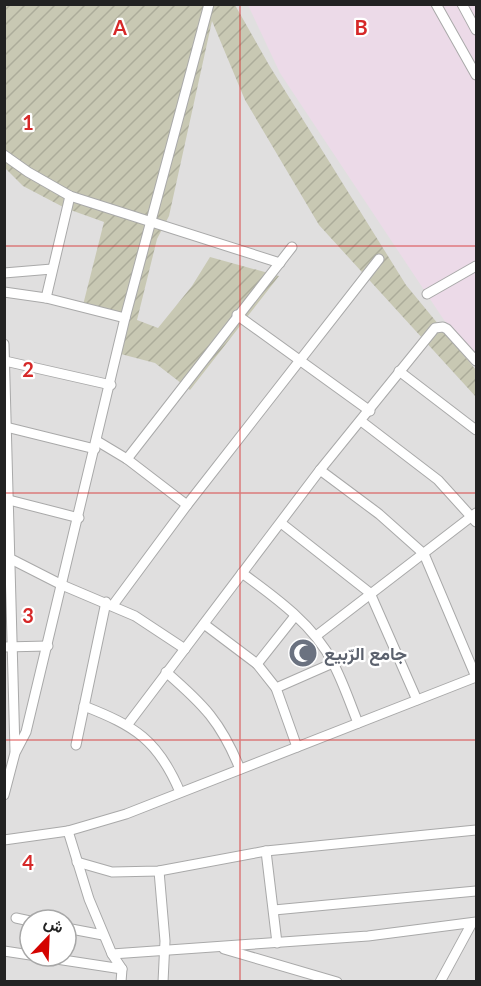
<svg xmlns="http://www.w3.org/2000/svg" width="481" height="986" viewBox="0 0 481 986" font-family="Lato,Vazirmatn,sans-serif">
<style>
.residential{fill:#e0dfdf;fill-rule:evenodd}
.industrial{fill:#ecdae8}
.construction{fill:url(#construction-furrows)}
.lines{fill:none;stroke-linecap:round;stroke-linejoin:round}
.minor-casing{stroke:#a9a9a9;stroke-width:11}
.minor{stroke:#fff;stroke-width:9}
.grid{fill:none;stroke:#d62828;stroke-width:1.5;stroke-opacity:0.55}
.labels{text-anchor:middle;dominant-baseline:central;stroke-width:4.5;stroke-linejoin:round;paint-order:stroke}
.worship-label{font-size:18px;font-weight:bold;fill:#5b616d;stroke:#fff;text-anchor:start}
.grid-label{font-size:20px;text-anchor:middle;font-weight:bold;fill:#d62828;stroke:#fff;stroke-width:4.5;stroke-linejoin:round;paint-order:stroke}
</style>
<defs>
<pattern id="construction-furrows" width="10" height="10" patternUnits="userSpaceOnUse" patternTransform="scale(1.5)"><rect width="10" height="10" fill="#c8c8b3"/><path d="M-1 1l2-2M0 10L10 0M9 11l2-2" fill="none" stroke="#acac9a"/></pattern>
</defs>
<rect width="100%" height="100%" fill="#f3efe8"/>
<!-- residential -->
<path class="residential" d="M 5,5 L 476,5 L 476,981 L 5,982 ZM 30,920 L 66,920 L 66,956 L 30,956 Z"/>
<!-- industrial -->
<polygon class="industrial" points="248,5 476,5 476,355 444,320 280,73"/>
<!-- construction -->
<polygon class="construction" points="4,5 235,5 269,65 406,285 476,370 476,397 319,225 245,100 212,21 169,216 157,239 137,320 158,328 192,286 210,257 279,276 190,390 155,363 117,353 124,317 83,305 104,222 65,208 23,186 5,168"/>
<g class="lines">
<!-- minor casing -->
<g class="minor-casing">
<g id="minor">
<polyline points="436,4 476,75"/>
<polyline points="462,4 476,30"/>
<polyline points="4,155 28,172 70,196 280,263"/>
<polyline points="4,273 52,269"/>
<polyline points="4,292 46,298 125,318"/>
<polyline points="427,294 476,266"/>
<polyline points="46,298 70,196"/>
<polyline points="237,315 370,411"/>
<polyline points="4,344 15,751"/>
<polyline points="5,361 111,385"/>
<polyline points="399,371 476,430"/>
<polyline points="361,421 438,480 476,522"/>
<polyline points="6,427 95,449"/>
<polyline points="97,441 127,459 187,505"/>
<polyline points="127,459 292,247"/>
<polyline points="320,470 379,514 424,554 476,677"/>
<polyline points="9,500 79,518"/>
<polyline points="281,523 370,593 417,700"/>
<polyline points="7,557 62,585 135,616 185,649"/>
<path d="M 242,573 C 275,597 314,625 333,663 C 343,682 350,703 358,723"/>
<polyline points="113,605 187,505 379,259"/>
<polyline points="204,624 257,664 276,688 297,747"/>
<polyline points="316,636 476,513"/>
<polyline points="4,647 48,646"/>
<polyline points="257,664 295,616"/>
<path d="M 166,672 C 204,705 221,722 240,769"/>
<polyline points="276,688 333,663"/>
<path d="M 84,706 C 135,726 158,740 180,792"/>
<polyline points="128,724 320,470 435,328 443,327 447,329 476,361"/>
<polyline points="76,745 106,602"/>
<polyline points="4,795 15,753 26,732 125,318 209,4"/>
<polyline points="68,831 89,899 112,954 368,936 476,922"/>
<polyline points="4,840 68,831 126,814 476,677"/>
<polyline points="266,851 277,943"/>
<polyline points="77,862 112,872 159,871 266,851 476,830"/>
<polyline points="159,871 165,941 163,982"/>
<polyline points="274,910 476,891"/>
<polyline points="16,918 30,921"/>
<polyline points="66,928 103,935"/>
<polyline points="224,949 337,982"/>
<polyline points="4,951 122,969"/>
<polyline points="112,954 122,969 121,982"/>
<polyline points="440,982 472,923"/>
</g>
</g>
<!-- minor -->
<use href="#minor" class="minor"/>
</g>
<!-- grid -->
<path class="grid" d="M 240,4 L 240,982M 4,246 L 476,246M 4,493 L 476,493M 4,740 L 476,740"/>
<!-- icons -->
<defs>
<g id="mosque-disc" transform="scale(1.5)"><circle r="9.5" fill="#6b7280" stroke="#fff"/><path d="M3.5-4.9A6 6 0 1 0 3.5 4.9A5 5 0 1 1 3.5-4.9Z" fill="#fff"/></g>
</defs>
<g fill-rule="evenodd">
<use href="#mosque-disc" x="303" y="653"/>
</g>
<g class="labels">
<!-- worship labels -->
<g class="worship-label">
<text x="324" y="653">جامع الرّبيع</text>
</g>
</g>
<g class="grid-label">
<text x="120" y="35">A</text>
<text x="361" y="35">B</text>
<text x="28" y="130">1</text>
<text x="28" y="377">2</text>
<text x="28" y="623">3</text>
<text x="28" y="870">4</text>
</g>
<!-- border -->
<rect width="481" height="986" fill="none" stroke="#222222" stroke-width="12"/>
<!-- north arrow -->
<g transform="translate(48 938) rotate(23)"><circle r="28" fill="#ffffff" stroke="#a7a7a7" stroke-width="1.5"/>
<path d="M0-4.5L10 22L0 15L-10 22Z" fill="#d40300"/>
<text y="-9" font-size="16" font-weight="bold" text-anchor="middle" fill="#222222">ش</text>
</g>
</svg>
